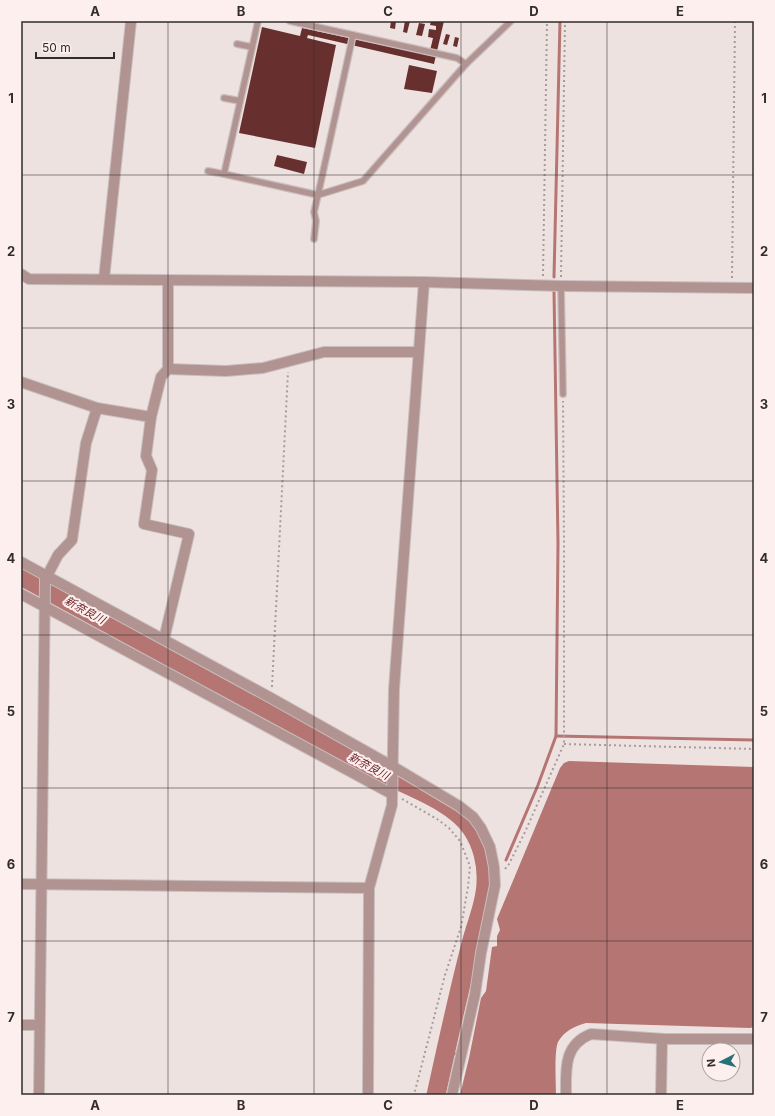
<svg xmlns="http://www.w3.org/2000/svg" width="775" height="1116" viewBox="0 0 775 1116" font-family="Inter,'Noto Sans JP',sans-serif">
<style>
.water{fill:#b57673}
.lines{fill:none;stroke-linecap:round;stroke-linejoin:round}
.stream{stroke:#b57673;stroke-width:3}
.river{stroke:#b57673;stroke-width:19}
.building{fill:#67302e}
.service-casing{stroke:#c8bebd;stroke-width:8}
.minor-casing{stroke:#c8bebd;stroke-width:12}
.tertiary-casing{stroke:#c8bebd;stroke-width:12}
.path{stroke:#a59c9b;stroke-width:2;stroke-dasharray:2 3;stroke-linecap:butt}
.service{stroke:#b19391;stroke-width:5.5}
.minor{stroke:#b19391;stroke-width:10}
.tertiary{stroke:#b19391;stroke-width:10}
.grid{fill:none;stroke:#312d2c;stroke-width:1;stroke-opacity:0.55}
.labels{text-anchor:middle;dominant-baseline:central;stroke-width:4;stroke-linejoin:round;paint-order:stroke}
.water-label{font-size:11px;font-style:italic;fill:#691c1f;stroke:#fcefee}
.neatline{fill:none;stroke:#312d2c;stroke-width:1.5}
.grid-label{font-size:13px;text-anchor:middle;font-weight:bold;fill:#312d2c}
</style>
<rect width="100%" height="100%" fill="#eee2e1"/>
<!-- water -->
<path class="water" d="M 569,761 L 754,767 L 754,1027 L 750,1028 L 586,1023 C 575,1026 564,1031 558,1042 C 554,1051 556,1084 556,1095 L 460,1095 L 469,1058 L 481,998 L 486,991 L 492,947 L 497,946 L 497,936 L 500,930 L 497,919 L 560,768 L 564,763 Z"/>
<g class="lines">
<!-- stream -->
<g class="stream">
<polyline points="554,277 560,21"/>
<polyline points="556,736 754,740"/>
<polyline points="506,860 538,785 556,736 558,543 554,291"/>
<polyline points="446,1052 456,1054"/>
</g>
<!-- river -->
<path class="river" d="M 21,576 L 386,775 C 413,788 455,803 472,829 C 482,844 487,864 486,882 C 486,903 476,923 471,944 C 458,994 447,1045 436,1095"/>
</g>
<!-- building -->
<g class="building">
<polygon points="391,21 396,21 395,29 390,28"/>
<polygon points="405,21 410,21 407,33 403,32"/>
<polygon points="431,21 444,21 434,64 308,35 307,38 336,45 315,148 239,133 262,27 300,36 302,28 429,55 433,38 428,37 429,29 436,30 436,26 430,25"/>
<polygon points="419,23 425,24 422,36 416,35"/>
<polygon points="446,34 450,35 447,45 443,44"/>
<polygon points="455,37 459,38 457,47 453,46"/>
<polygon points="409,65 437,71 432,93 404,89"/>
<polygon points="277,155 307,162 304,174 274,166"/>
</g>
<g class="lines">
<!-- service casing -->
<g class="service-casing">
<g id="service">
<polyline points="258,21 224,174 318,195 353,35"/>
<polyline points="290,21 457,58 466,64"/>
<polyline points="237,44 252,47"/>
<polyline points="224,98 240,101"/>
<polyline points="208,171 224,174"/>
<polyline points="314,239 316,221 314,212 318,195 363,181 466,64 511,21"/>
<polyline points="561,286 563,394"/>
</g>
</g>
<!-- minor casing -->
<g class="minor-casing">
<g id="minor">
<polyline points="168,369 226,371 263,368 324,352 418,352"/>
<polyline points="21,382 97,408 151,417 161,377 168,369 168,281"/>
<polyline points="151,417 146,456 152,470 144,524 189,534 164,639"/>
<polyline points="21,562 271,698 392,766 459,806 473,817 481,828 490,847 494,867 495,885 481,953 475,994 452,1095"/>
<polyline points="21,594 392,794"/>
<polyline points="21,884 369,888"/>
<polyline points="21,1025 39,1025"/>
<polyline points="39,1095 45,580 58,555 72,540 86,443 97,408"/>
<polyline points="368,1095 369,888 392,805 394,689 424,282"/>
<path d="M 566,1095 C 566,1070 563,1045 591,1034 L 665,1039 L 754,1039"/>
<polyline points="661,1095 662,1039"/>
</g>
</g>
<!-- tertiary casing -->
<g class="tertiary-casing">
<g id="tertiary">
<polyline points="21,274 29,279 424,282 561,286 754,288"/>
<polyline points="104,279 131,21"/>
</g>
</g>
<!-- path -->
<g class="path">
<polyline points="543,276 547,21"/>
<polyline points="561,277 565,21"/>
<polyline points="732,278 735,21"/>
<polyline points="272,687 288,372"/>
<polyline points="564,744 754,749"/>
<polyline points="402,799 437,819 449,828 460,841 470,866 468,887 461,927 445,975 414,1095"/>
<polyline points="505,869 509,864 525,832 564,744 564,544 563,401"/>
</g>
<!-- service -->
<use href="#service" class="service"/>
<!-- minor -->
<use href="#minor" class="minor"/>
<!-- tertiary -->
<use href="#tertiary" class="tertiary"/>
</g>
<!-- grid -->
<path class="grid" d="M 168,21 L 168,1095M 314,21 L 314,1095M 461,21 L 461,1095M 607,21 L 607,1095M 21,175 L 754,175M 21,328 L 754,328M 21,481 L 754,481M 21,635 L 754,635M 21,788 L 754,788M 21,941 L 754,941"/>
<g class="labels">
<!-- water labels -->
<g class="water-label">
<text transform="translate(85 610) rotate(29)">新奈良川</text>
<text transform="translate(369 766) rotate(28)">新奈良川</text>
</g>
</g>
<!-- border -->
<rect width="775" height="1116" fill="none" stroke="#fcefee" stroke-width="44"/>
<!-- north arrow -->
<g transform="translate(721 1062) rotate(264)"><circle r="19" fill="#fcefee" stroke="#aba1a0"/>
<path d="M0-3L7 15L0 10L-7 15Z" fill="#277177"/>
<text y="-6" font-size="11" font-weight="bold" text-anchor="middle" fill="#312d2c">N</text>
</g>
<!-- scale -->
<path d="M36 52v6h78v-6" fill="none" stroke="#312d2c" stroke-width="2"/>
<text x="42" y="52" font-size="12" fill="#312d2c" stroke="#fcefee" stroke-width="3" paint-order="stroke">50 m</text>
<rect x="22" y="22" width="731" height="1072" class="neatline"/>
<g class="grid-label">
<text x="95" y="16">A</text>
<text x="241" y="16">B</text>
<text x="388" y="16">C</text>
<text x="534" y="16">D</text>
<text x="680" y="16">E</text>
<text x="11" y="103">1</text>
<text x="764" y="103">1</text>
<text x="11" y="256">2</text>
<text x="764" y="256">2</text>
<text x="11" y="409">3</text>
<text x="764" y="409">3</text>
<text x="11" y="563">4</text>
<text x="764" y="563">4</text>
<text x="11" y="716">5</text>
<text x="764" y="716">5</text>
<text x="11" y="869">6</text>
<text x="764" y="869">6</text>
<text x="11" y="1022">7</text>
<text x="764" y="1022">7</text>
<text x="95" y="1110">A</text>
<text x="241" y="1110">B</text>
<text x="388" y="1110">C</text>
<text x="534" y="1110">D</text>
<text x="680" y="1110">E</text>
</g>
</svg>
